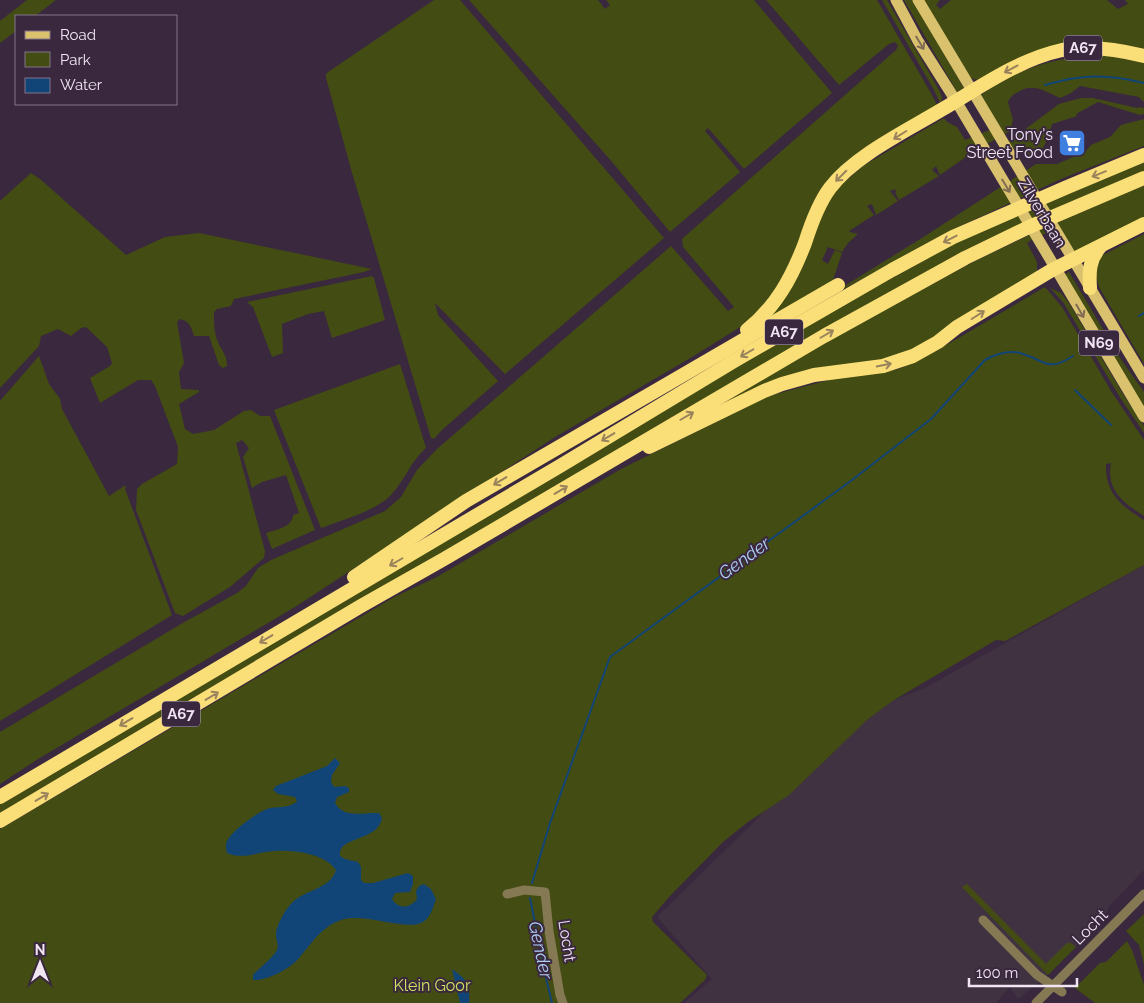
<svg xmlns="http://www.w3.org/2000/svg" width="1144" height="1003" viewBox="0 0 1144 1003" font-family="Raleway,sans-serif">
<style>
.industrial{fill:#403240}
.green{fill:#434c12}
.water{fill:#124577}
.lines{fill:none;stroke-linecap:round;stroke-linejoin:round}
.stream{stroke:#124577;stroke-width:2}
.minor{stroke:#847952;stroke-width:9}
.major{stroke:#d9c16e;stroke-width:11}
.highway{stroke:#fade78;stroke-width:14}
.oneway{stroke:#826d54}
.oneway2{stroke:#9a835c}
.labels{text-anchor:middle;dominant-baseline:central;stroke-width:4;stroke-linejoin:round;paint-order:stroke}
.shield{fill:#3a283f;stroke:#baacbe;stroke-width:1}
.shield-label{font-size:15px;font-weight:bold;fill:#f1e5f4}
.poi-label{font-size:16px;fill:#f1e5f4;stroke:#3a283f;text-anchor:end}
.street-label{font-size:16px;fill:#f1e5f4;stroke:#3a283f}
.park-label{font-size:16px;fill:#cee361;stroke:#3a283f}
.water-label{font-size:18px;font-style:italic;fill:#aecef3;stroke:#3a283f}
</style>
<rect width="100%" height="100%" fill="#3a283f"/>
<!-- industrial -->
<polygon class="industrial" points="1144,565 1144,870 1109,906 1104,918 1048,975 1018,999 1010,987 996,1003 684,1003 712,979 657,917 867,711 927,687"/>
<!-- green -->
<g class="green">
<polygon points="27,0 56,0 35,16 16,16 16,31 0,43 0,21"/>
<polygon points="434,0 460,0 664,238 505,374 435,303 438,315 498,381 442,430 434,439 431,438 351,169 326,78 326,74 331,70"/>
<polygon points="469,0 598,0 605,9 610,5 606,0 754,0 832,93 744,169 708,128 705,131 740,172 670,232 613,163"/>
<polygon points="766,0 877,0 932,95 939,109 847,162 781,285 750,321 692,357 555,437 295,607 38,759 0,784 0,732 181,624 237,593 246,586 258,568 271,560 385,511 401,497 417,470 437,449 671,246 728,311 734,307 683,247 682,239 896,50 898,46 895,42 889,44 839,85"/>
<polygon points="882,0 887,0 939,90 942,97 941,105 934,90"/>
<polygon points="904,0 913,0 964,88 957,92"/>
<polygon points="922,0 940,0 936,5 940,9 951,0 1107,0 1118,9 1128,4 1125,0 1144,0 1144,51 1092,44 980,80 973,79 968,76"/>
<path d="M 1110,55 L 1144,59 L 1144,102 L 1139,97 L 1080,86 L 1071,93 L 1060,98 C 1046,92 1034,83 1020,91 C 1014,94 1011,96 1008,102 L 1013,120 L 1010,131 L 973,152 L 940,175 L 936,166 L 932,170 L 939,176 L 899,200 L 895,193 L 896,192 L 895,189 L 890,191 L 898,201 L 876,215 L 872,204 L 867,206 L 874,215 L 849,231 L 850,232 L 858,234 L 848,243 L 842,252 L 828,247 L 822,260 L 828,264 L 835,250 L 842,253 L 832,283 L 757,328 L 822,209 L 840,186 L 863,166 L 944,118 L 947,122 L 957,127 L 965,140 L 997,127 L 981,95 C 1022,65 1061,56 1110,55 Z"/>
<path d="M 1081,98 L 1093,98 L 1137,108 L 1138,107 L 1144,108 L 1144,114 L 1140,115 L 1098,102 L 1076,114 L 1077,116 L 1052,124 C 1042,161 1037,155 1003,152 L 1004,145 L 1059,104 Z"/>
<polygon points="1144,119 1144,146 1061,179 950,231 809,308 925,236 1036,164 1057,164 1085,152 1091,145 1110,137 1121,125"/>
<polygon points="1144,159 1144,172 1035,218 0,816 0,802 814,320 957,242"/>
<path d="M 31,173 L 40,179 L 126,255 L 165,237 L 199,233 L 372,269 L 364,272 L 234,299 L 231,306 L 217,309 L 214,312 C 214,322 214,333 218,342 C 222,352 227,354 227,366 L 223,368 L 219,365 L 209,336 L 194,336 C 191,327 190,321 180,319 L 177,322 L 184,363 L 179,372 L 181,389 L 199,390 L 199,392 L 179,404 L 185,429 L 193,434 L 214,430 L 244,411 L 251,410 L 260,416 L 270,416 L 315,530 L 272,549 L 266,533 C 275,530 293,527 293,515 L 299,513 L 286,475 L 262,482 L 252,488 L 243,457 L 249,448 L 242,440 L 236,443 L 261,536 L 265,551 L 264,558 L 230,587 L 183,616 L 175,613 L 136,510 L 137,489 L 142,484 L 177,464 L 178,447 L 155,386 L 151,380 L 138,380 L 100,403 L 90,378 L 110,366 L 112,363 L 107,347 L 86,327 L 81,328 L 71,336 L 58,329 L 41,336 L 39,346 L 0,388 L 0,201 Z"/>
<polygon points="1144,185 1144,220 1074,256 1058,229 1034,238 1027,243 1037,262 1037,272 909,355 826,371 684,427 796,358 973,262 1063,219"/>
<polygon points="1144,234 1144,364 1099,287 1095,274 1099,257"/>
<polygon points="1069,272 1120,358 1144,392 1144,411 1062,276"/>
<polygon points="372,276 374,278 385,320 332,338 324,311 308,314 282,324 283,353 272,357 253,307 247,302"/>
<path d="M 1045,287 L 1062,307 L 1111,391 L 1144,440 L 1144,516 C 1123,503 1106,490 1111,463 L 1106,464 C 1105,493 1121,506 1144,520 L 1144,565 L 1005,641 L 996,640 L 894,700 L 868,719 L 789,795 L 748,822 L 723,842 L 669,897 L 652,917 L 653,922 L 707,975 L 705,980 L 680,1003 L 0,1003 L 0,829 L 396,596 L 435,578 L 621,469 L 768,396 L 833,379 L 870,374 L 895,370 L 911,364 L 955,340 Z"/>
<polygon points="1050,288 1061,293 1069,303 1123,394 1144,426 1144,433 1121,399 1063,302"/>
<polygon points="39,356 49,384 60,399 62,409 109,496 126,485 125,489 172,615 0,721 0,401"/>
<path d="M 400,364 L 426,448 C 410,462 405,480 391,495 C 376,511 342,520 321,528 L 274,410 Z"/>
<polygon points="967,884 1046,964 1067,943 1071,943 1076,947 1048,975 962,887"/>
<polygon points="1144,914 1144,965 1139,945 1126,931"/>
<polygon points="1127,941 1132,950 1144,985 1144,1003 1095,1003 1075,988 1100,963 1106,962"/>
</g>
<!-- water -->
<g class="water">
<path d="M 335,758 L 340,763 L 332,775 L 331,782 L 334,787 L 345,786 L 349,788 L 349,792 L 337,797 L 335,803 C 344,819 363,812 379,813 L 382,818 C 378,842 337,836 340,856 L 345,859 L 358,862 L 361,867 L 361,880 L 364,883 L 373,883 L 408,873 L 413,876 L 413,884 L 410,892 L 395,893 L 392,899 C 399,910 410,908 417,899 L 416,891 L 419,886 L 424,884 L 431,889 L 436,899 C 433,907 431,917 423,922 C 407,932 365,912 341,920 C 321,927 312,943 299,958 C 290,969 267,981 253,980 L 253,975 C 260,967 272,959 277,950 C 279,944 276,940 276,935 C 276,926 285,910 291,904 C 304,889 330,890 336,870 C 324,853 293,850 274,851 C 258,852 241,860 227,853 C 226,848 225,846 227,841 C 232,831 256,813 267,809 C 276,806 290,809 297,801 L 295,797 L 278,794 L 273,790 L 276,786 L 327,766 Z"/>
<path d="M 452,969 C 468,981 470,983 469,1003 L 460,1003 Z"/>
</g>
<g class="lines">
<!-- stream -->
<g class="stream">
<path d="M 1045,85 C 1082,74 1107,74 1144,83"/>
<polyline points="1139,316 1144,313"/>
<polyline points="1075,390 1111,425"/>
<path d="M 532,883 L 550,823 L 610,657 L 852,480 L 931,419 L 985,360 C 996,354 1007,350 1020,353 C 1045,360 1047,373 1073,356"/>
<polyline points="530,898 546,978 552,1003"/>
</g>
<!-- minor -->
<g class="minor">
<polyline points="507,894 524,890 545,892 549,931 560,995 563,1003"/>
<polyline points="983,920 1037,975 1062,992"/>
<polyline points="1036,1003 1144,894"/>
</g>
<!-- major -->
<g class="major">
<polyline points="896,0 918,41 956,101 1144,417"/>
<polyline points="918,0 1144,378"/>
</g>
<!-- highway -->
<g class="highway">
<path d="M 1090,288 C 1089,272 1089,260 1100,247"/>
<path d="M 747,330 C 776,307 792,277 805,243 C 811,224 818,204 830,188 C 854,156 906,131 941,110 C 979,88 1017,60 1062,50 C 1090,45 1117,49 1144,56"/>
<polyline points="649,447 764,391 782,384 814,375 883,366 913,356 938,342 957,327 1052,270 1144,224"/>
<polyline points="354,577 466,501 838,285"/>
<polyline points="0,797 560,466 734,361 892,270 953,237 1065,188 1144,155"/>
<polyline points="0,821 361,606 444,559 824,336 965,258 1029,227 1144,178"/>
</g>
</g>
<!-- one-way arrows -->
<defs><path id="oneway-shaft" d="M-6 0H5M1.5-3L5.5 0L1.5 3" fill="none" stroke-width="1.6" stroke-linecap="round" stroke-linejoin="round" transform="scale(1.25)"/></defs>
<g class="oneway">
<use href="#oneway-shaft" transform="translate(920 43) rotate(59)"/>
<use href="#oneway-shaft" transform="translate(1006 186) rotate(59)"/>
<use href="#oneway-shaft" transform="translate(1080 311) rotate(60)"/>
</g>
<g class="oneway2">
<use href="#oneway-shaft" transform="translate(1011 69) rotate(152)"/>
<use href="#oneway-shaft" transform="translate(900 135) rotate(148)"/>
<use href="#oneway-shaft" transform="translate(1099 174) rotate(158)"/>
<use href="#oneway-shaft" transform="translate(841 176) rotate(135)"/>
<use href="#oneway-shaft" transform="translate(950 239) rotate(153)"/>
<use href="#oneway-shaft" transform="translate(978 315) rotate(-32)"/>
<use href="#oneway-shaft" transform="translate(827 334) rotate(-30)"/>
<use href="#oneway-shaft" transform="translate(747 353) rotate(150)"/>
<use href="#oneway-shaft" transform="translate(884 365) rotate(-11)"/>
<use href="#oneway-shaft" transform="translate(687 416) rotate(-30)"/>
<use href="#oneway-shaft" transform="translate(608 437) rotate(149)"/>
<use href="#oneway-shaft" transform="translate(500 481) rotate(149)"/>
<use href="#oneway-shaft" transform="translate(561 490) rotate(-31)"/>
<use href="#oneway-shaft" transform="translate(396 562) rotate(150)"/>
<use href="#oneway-shaft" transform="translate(266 639) rotate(149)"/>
<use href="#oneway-shaft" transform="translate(212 696) rotate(-31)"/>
<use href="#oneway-shaft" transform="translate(126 722) rotate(149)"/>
<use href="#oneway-shaft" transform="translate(42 797) rotate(-31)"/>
</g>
<!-- icons -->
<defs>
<g id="supermarket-square" transform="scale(1.4375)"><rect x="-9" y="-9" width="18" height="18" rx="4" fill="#3f7fe0" stroke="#3a283f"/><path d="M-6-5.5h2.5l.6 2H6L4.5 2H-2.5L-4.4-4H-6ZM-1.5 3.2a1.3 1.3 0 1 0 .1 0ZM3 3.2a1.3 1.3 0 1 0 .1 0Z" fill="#fff"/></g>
</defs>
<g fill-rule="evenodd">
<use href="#supermarket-square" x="1072" y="143"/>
</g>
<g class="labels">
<!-- shield labels -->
<g class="shield">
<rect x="1064" y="35.5" width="38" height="25" rx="4"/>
<rect x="765" y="319.5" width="38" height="25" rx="4"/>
<rect x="1079" y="330.5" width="40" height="25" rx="4"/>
<rect x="162" y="701.5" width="38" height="25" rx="4"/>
</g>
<g class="shield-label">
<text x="1083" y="48">A67</text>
<text x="784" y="332">A67</text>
<text x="1099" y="343">N69</text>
<text x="181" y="714">A67</text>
</g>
<!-- poi labels -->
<g class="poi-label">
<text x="1053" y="134">Tony's<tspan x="1053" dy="18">Street Food</tspan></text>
</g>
<!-- street labels -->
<g class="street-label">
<text transform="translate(1042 213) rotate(59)">Zilverbaan</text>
<text transform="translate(1090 927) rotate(-45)">Locht</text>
<text transform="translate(567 941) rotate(81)">Locht</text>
</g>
<!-- park labels -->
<g class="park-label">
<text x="432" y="985">Klein Goor</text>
</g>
<!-- water labels -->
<g class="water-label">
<text transform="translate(744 558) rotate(-36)">Gender</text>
<text transform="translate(541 950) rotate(78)">Gender</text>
</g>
</g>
<!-- legend -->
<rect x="15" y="15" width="162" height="90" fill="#3a283f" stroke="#837487"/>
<rect x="25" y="31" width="25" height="8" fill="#d9c16e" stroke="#837487"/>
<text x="60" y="40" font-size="15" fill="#f1e5f4">Road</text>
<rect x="25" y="52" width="25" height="15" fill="#434c12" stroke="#837487"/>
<text x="60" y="65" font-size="15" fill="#f1e5f4">Park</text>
<rect x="25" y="78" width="25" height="15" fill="#124577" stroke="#837487"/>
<text x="60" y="90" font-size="15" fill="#f1e5f4">Water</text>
<!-- north arrow -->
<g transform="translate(40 963)" stroke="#3a283f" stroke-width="4" paint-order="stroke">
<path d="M0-4L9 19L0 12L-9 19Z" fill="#f1e5f4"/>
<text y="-8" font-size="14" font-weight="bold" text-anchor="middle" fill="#f1e5f4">N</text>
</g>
<!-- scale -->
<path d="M969 978v8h108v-8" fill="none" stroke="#f1e5f4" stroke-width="2.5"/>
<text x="976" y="978" font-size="15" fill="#f1e5f4" stroke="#3a283f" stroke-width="4" paint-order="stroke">100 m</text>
</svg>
